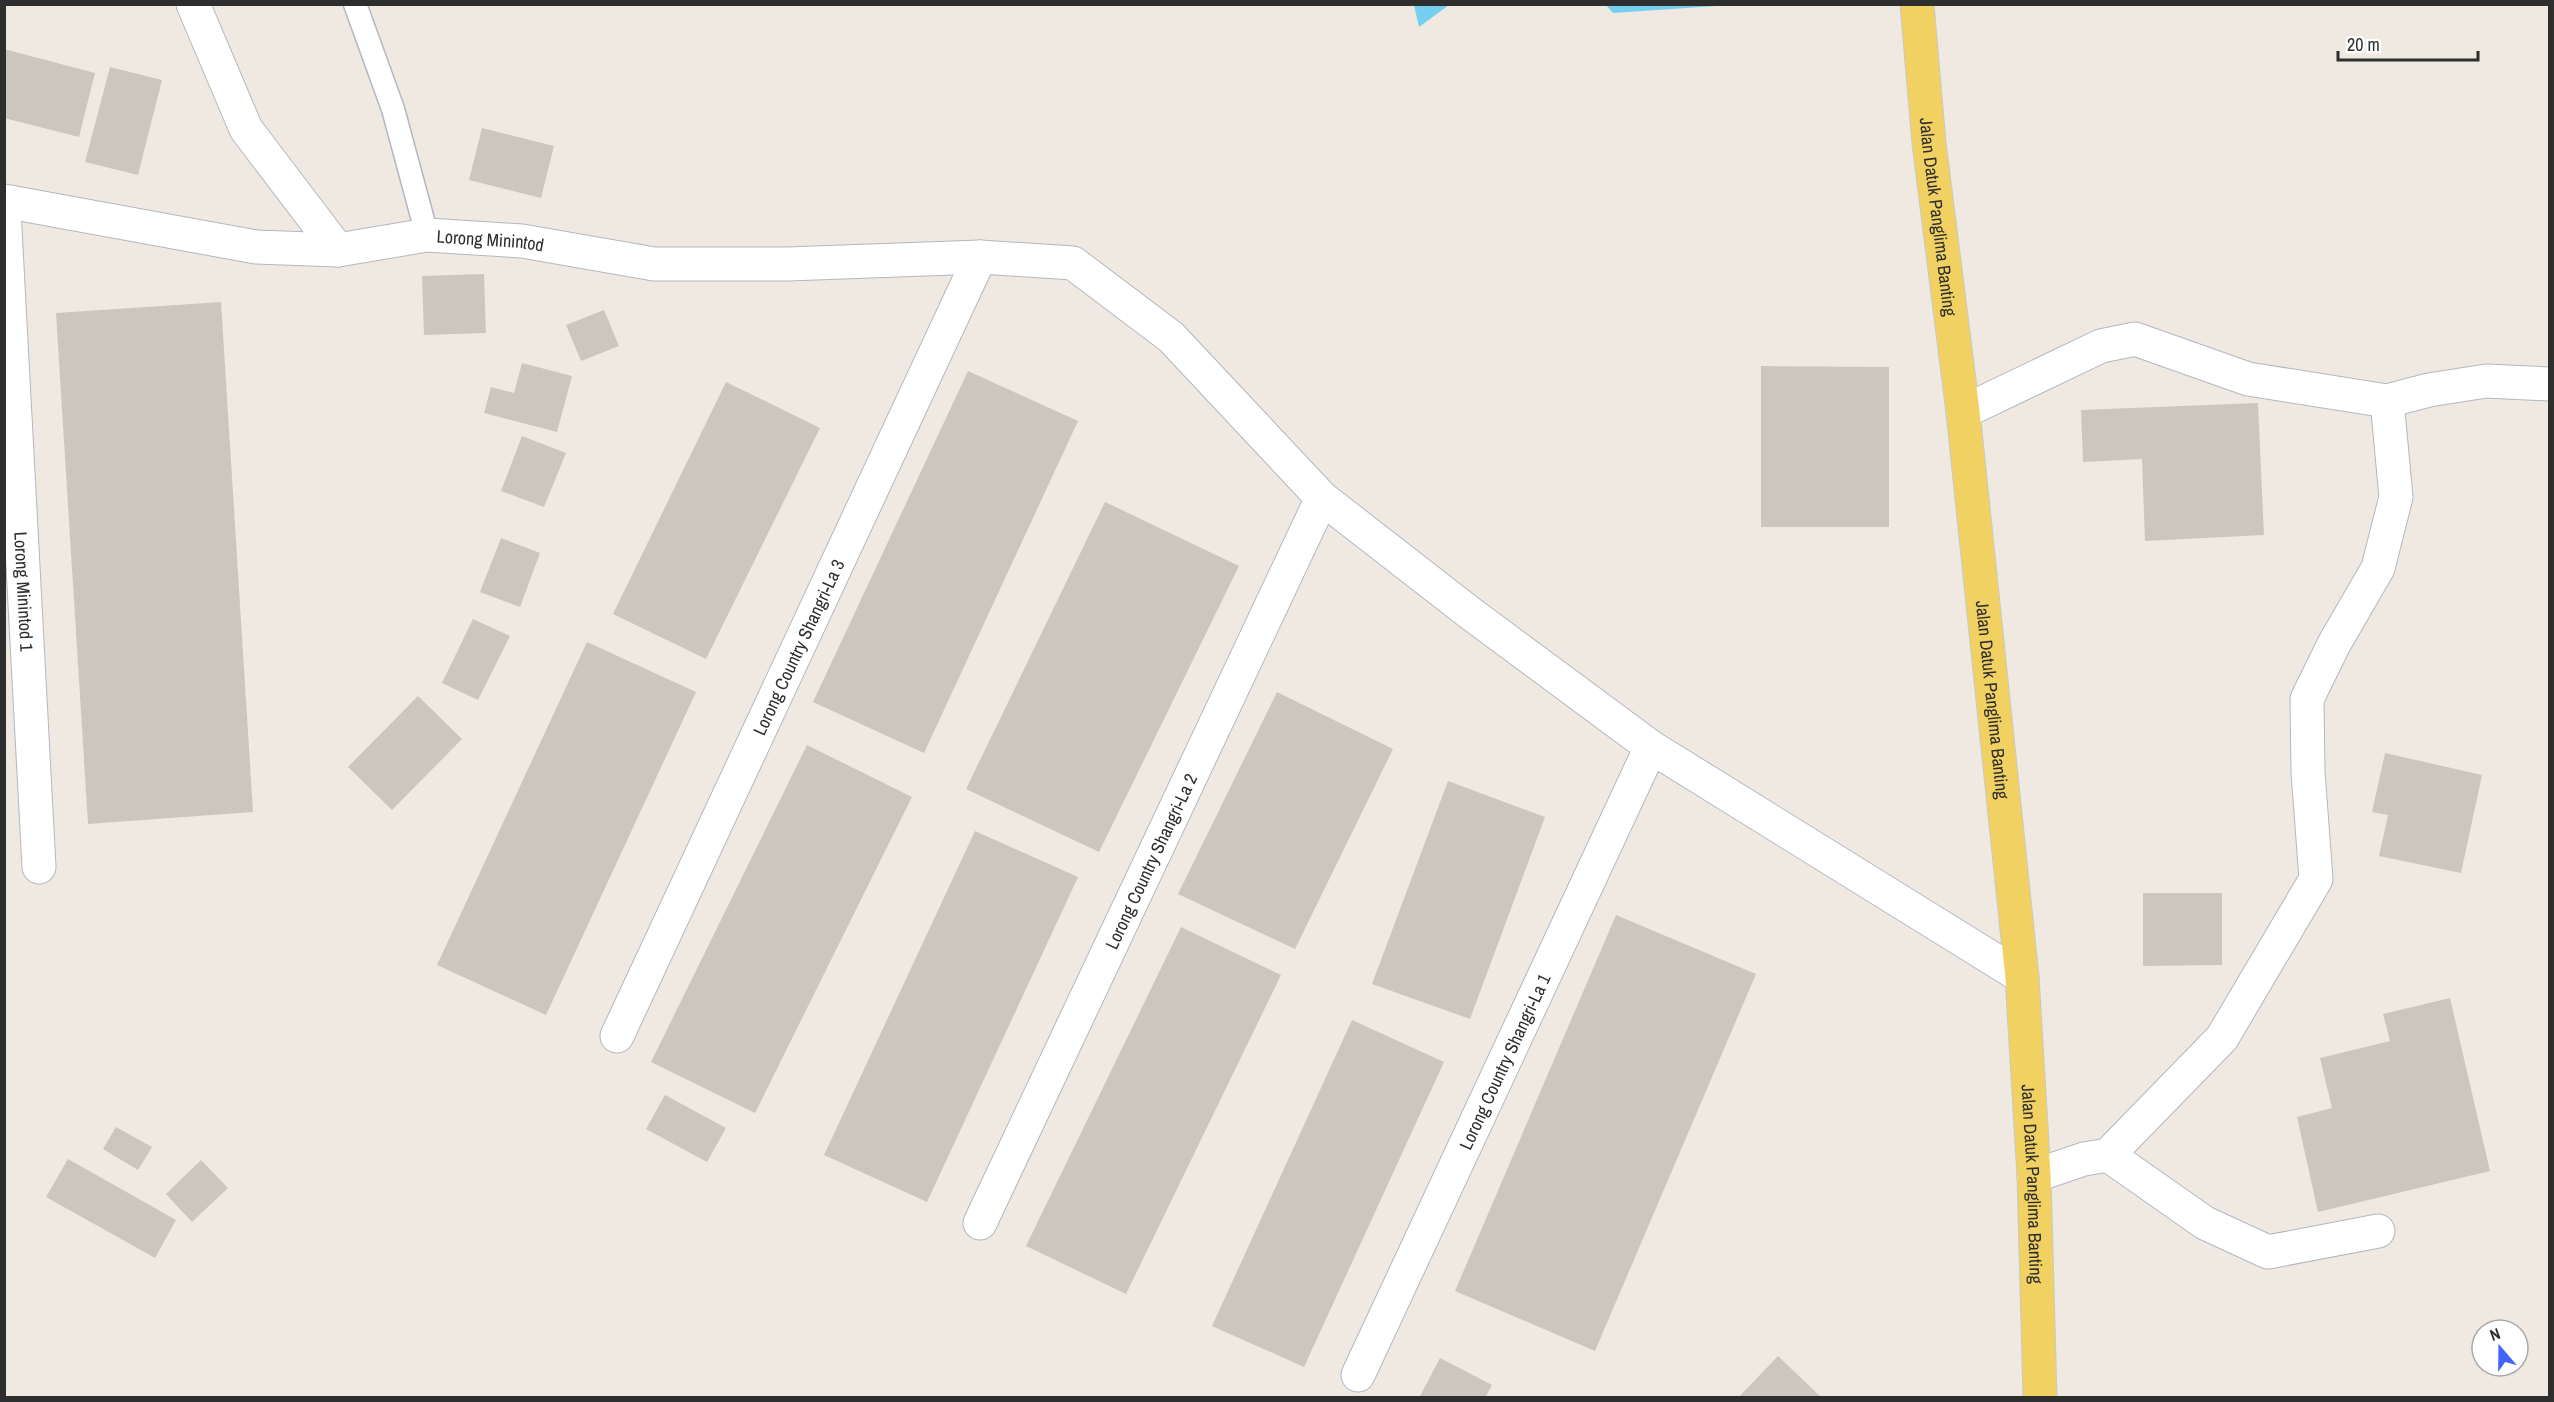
<svg xmlns="http://www.w3.org/2000/svg" width="2554" height="1402" viewBox="0 0 2554 1402" font-family="'Archivo Narrow',sans-serif">
<style>
.water{fill:#75cff0}
.building{fill:#cbc7bf}
.lines{fill:none;stroke-linecap:round;stroke-linejoin:round}
.service-casing{stroke:#b4b7c1;stroke-width:25}
.minor-casing{stroke:#b4b7c1;stroke-width:35}
.primary-casing{stroke:#c9c9c9;stroke-width:35}
.service{stroke:#fff;stroke-width:22}
.minor{stroke:#fff;stroke-width:33}
.primary{stroke:#f2d163;stroke-width:33}
.labels{text-anchor:middle;dominant-baseline:central;stroke-width:4.5;stroke-linejoin:round;paint-order:stroke}
.street-label{font-size:18px;fill:#2e2e2e;stroke:#fff}
</style>
<rect width="100%" height="100%" fill="#efe9e1"/>
<!-- water -->
<g class="water">
<polygon points="1414,5 1414,4 1449,5 1419,27"/>
<polygon points="1606,5 1731,5 1613,13"/>
</g>
<!-- building -->
<g class="building">
<polygon points="4,49 95,73 79,137 4,118"/>
<polygon points="110,67 162,80 138,175 85,162"/>
<polygon points="482,128 554,146 541,198 469,180"/>
<polygon points="484,274 486,333 424,335 422,276"/>
<polygon points="221,302 253,812 88,824 56,313"/>
<polygon points="604,310 619,346 581,361 566,325"/>
<polygon points="522,363 572,376 557,432 484,413 491,387 514,393"/>
<polygon points="1761,366 1889,367 1889,527 1761,527"/>
<polygon points="968,371 1078,421 924,753 813,702"/>
<polygon points="726,382 820,428 706,659 613,614"/>
<polygon points="2258,403 2264,535 2145,541 2142,459 2083,462 2081,410"/>
<polygon points="522,436 566,453 544,507 501,491"/>
<polygon points="1105,502 1239,566 1099,852 966,789"/>
<polygon points="501,538 540,553 520,607 480,592"/>
<polygon points="473,619 510,636 478,700 442,683"/>
<polygon points="587,642 696,692 546,1015 437,965"/>
<polygon points="1277,692 1393,749 1295,949 1178,894"/>
<polygon points="418,696 462,739 392,810 348,767"/>
<polygon points="807,745 912,797 755,1113 651,1062"/>
<polygon points="2385,753 2482,775 2461,873 2379,856 2388,815 2372,812"/>
<polygon points="1448,781 1545,817 1470,1019 1372,984"/>
<polygon points="975,831 1078,877 927,1202 824,1155"/>
<polygon points="2143,893 2222,893 2222,965 2143,966"/>
<polygon points="1616,915 1756,974 1595,1351 1455,1291"/>
<polygon points="1181,927 1281,975 1126,1294 1026,1246"/>
<polygon points="2450,998 2490,1171 2318,1212 2297,1117 2332,1108 2320,1058 2390,1041 2383,1014"/>
<polygon points="1352,1020 1444,1062 1304,1367 1212,1326"/>
<polygon points="665,1095 726,1128 707,1162 646,1129"/>
<polygon points="116,1127 152,1147 138,1170 103,1149"/>
<polygon points="68,1159 176,1220 155,1258 46,1197"/>
<polygon points="201,1160 228,1188 192,1222 166,1194"/>
<polygon points="1778,1356 1822,1398 1738,1398"/>
<polygon points="1440,1358 1492,1385 1485,1398 1419,1398"/>
</g>
<g class="lines">
<!-- service casing -->
<g class="service-casing">
<polyline id="service" points="355,4 393,109 427,235"/>
</g>
<!-- minor casing -->
<g class="minor-casing">
<g id="minor">
<polyline points="193,4 246,129 338,250"/>
<path id="s1" d="M 4,201 L 256,247 L 338,250 L 427,235 L 522,241 L 654,264 L 788,264 L 980,257 L 1073,263 L 1171,337 L 1322,498 L 1470,613 L 1651,747 L 2022,977"/>
<path id="s2" d="M 4,210 L 39,867"/>
<polyline points="1963,412 2101,346 2135,339 2248,379 2387,401 2429,390 2486,381 2550,384"/>
<path id="s3" d="M 617,1036 L 980,257"/>
<polyline points="2108,1155 2205,1223 2268,1252 2378,1231"/>
<polyline points="2034,1176 2084,1159 2108,1155 2222,1038 2316,879 2308,772 2307,699 2334,644 2378,568 2396,497 2387,401"/>
<path id="s4" d="M 980,1223 L 1322,498"/>
<path id="s5" d="M 1358,1375 L 1651,747"/>
</g>
</g>
<!-- primary casing -->
<g class="primary-casing">
<g id="primary">
<path id="s6" d="M 1917,4 L 1929,143 L 1963,412 L 2022,977 L 2034,1176 L 2040,1398"/>
</g>
</g>
<!-- service -->
<use href="#service" class="service"/>
<!-- minor -->
<use href="#minor" class="minor"/>
<!-- primary -->
<use href="#primary" class="primary"/>
</g>
<g class="labels">
<!-- street labels -->
<g class="street-label">
<text stroke="none"><textPath href="#s6" startOffset="214">Jalan Datuk Panglima Banting</textPath></text>
<text stroke="none"><textPath href="#s1" startOffset="492">Lorong Minintod</textPath></text>
<text stroke="none"><textPath href="#s2" startOffset="382">Lorong Minintod 1</textPath></text>
<text stroke="none"><textPath href="#s3" startOffset="429">Lorong Country Shangri-La 3</textPath></text>
<text stroke="none"><textPath href="#s6" startOffset="700">Jalan Datuk Panglima Banting</textPath></text>
<text stroke="none"><textPath href="#s4" startOffset="400">Lorong Country Shangri-La 2</textPath></text>
<text stroke="none"><textPath href="#s5" startOffset="346">Lorong Country Shangri-La 1</textPath></text>
<text stroke="none"><textPath href="#s6" startOffset="1186">Jalan Datuk Panglima Banting</textPath></text>
</g>
</g>
<!-- border -->
<rect width="2554" height="1402" fill="none" stroke="#2e2e2e" stroke-width="12"/>
<!-- north arrow -->
<g transform="translate(2500 1348) rotate(340)"><circle r="28" fill="#ffffff" stroke="#ababab" stroke-width="1.5"/>
<path d="M0-4.5L10 22L0 15L-10 22Z" fill="#4264fb"/>
<text y="-9" font-size="16" font-weight="bold" text-anchor="middle" fill="#2e2e2e">N</text>
</g>
<!-- scale -->
<path d="M2338 51v9h140v-9" fill="none" stroke="#2e2e2e" stroke-width="3"/>
<text x="2347" y="51" font-size="18" fill="#2e2e2e" stroke="#ffffff" stroke-width="4.5" paint-order="stroke">20 m</text>
</svg>
